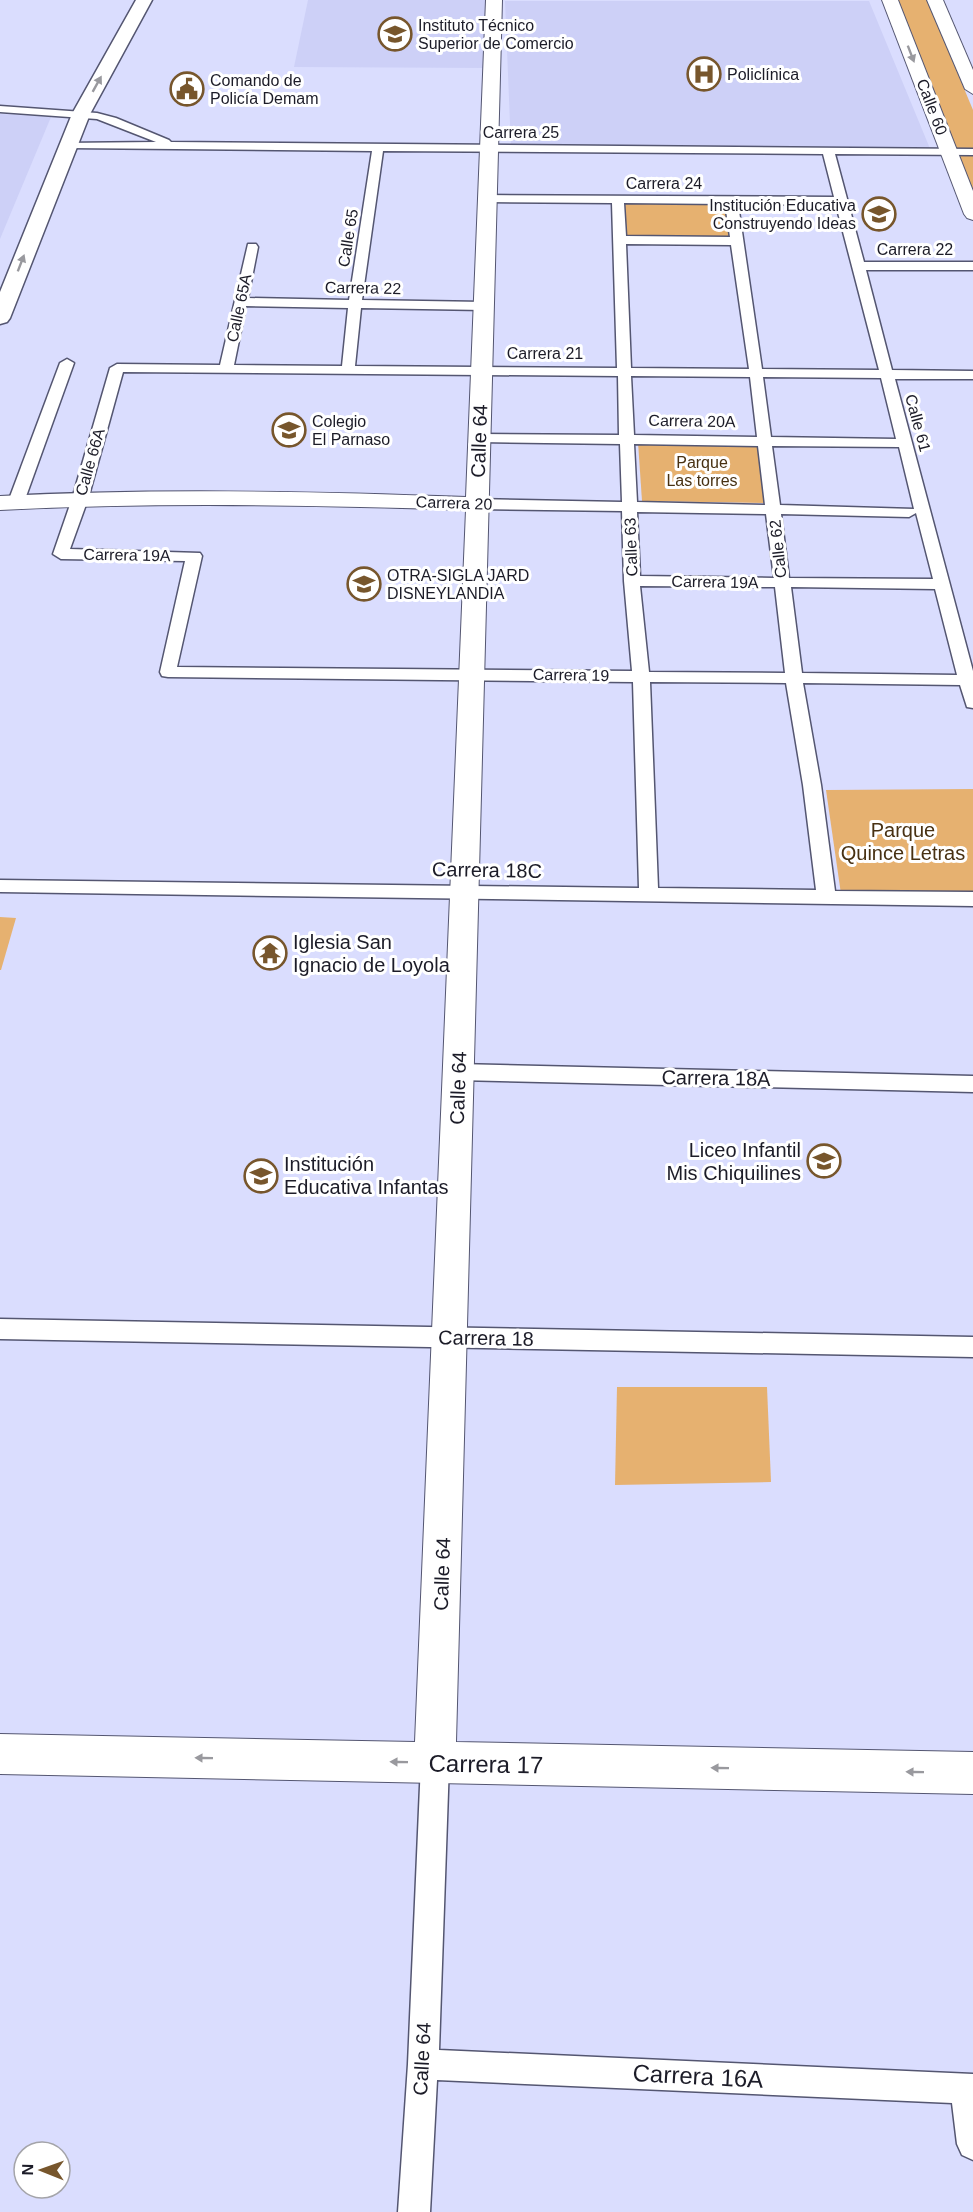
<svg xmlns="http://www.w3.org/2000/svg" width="973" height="2212" viewBox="0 0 973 2212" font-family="Arial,sans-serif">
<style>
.built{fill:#cdd0f7}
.green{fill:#e6b170}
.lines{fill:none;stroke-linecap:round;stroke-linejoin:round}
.street-casing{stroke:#545671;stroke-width:3}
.secondary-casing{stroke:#545671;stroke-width:2}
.primary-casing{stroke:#545671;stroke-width:3}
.street{fill:#fff;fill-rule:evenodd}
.secondary{fill:#fff;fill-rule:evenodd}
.primary{fill:#fff;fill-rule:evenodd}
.oneway{fill:#99999e}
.labels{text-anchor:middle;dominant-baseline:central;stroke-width:6;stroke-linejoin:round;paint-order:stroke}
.far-poi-label{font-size:16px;fill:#1c1c28;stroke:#fff;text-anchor:start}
.far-street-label{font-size:16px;fill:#1c1c28;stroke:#fff}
.far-park-label{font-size:16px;fill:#483112;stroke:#fff}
.street-label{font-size:20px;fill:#1c1c28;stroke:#fff}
.park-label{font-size:20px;fill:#483112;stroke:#fff}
.poi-label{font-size:20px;fill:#1c1c28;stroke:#fff;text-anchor:start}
.near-street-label{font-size:24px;fill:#1c1c28;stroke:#fff}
</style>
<rect width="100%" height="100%" fill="#daddfe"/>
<!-- built -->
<g class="built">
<polygon points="308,0 490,0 489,68 294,67"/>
<polygon points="505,1 869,1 931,151 511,148"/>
<polygon points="0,114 51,117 0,239"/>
</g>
<!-- green -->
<g class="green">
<polygon points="895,0 927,0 973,110 973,203"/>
<polygon points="623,203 725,204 730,240 624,238"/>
<polygon points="638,442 757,442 769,503 642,501"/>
<polygon points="973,789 973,895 841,894 826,790"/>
<polygon points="0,917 16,918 1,970 0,970"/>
<polygon points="617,1387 767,1387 771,1482 615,1485"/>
</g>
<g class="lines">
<!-- street casing -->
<g class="street-casing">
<g id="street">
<path d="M 0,106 L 97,113 L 116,118 L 169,140 L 171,142 L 973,149 L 973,155 L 835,154 L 864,262 L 973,262 L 973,270 L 866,270 L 892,370 L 973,371 L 973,379 L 895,379 L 973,671 L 973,708 L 967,707 L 960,685 L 803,683 L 821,785 L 835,891 L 973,892 L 973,906 L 0,892 L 0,880 L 639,888 L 633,682 L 168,677 L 162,676 L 160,672 L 185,561 L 61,559 L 53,554 L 72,499 L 110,368 L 117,364 L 220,365 L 248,244 L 256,244 L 258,247 L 248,298 L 349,300 L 372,151 L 68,148 L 64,147 L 64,143 L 156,142 L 97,119 L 0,112 ZM 383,151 L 823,154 L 834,197 L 483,195 L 481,198 L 487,202 L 612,203 L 617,368 L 355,366 L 361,308 L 484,310 L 491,306 L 484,302 L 362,300 ZM 624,203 L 725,204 L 730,237 L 626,236 ZM 738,204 L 836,205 L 879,370 L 762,369 ZM 626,244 L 731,245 L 749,369 L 631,368 ZM 246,306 L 348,308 L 342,366 L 234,365 ZM 123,372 L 618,376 L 619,435 L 480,434 L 473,438 L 480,442 L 620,444 L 622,502 L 477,499 L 469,504 L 477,509 L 622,511 L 624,581 L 632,671 L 177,667 L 202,556 L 200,553 L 70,549 L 88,499 ZM 631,376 L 750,377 L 757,437 L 634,435 ZM 763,377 L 881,378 L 896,439 L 771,437 ZM 634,444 L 758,446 L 765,505 L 637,502 ZM 772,446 L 899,447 L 914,509 L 780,505 ZM 637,512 L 766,514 L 774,578 L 640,576 ZM 916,513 L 933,579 L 789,578 L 781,514 L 909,517 ZM 640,586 L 775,587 L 785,673 L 649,672 ZM 791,587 L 935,589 L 957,675 L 802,673 ZM 650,682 L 786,683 L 803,785 L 816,890 L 658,888 Z"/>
<polygon points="67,359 74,363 24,502 21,505 11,505 8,502 60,363"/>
<polygon points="458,1064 973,1076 973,1092 458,1080 451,1078 448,1072 451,1066"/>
<polygon points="0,1319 973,1337 973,1357 0,1339"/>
<polygon points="435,1749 445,1753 449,1763 439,2050 973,2074 973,2160 962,2155 957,2144 952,2103 437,2080 430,2212 398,2212 408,2064 421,1763 425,1753"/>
</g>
</g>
<!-- secondary casing -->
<g class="secondary-casing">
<g id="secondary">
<path d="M 486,0 L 502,0 L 456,1742 L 973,1752 L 973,1794 L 0,1774 L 0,1734 L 415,1742 L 466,510 C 311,505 155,502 0,510 L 0,496 C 155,488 311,491 466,497 Z"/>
<polygon points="882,0 898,0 973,191 973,220 967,218 964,214"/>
<polygon points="927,0 943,0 973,70 973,94 965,89"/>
</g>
</g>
<!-- primary casing -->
<g class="primary-casing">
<polygon id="primary" points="136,0 152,0 90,114 10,318 7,322 0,324 0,292 72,114"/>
</g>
<!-- street -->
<use href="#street" class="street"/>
<!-- secondary -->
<use href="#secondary" class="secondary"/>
<!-- primary -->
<use href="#primary" class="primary"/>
</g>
<!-- one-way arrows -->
<defs><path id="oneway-solid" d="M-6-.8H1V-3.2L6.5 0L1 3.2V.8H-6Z" transform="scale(1.5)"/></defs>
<g class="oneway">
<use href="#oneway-solid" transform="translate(911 54) rotate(69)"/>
<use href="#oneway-solid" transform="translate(97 84) rotate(-61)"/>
<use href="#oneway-solid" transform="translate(21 263) rotate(-69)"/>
<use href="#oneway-solid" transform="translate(204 1758) rotate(-179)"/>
<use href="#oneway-solid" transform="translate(399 1762) rotate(-179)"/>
<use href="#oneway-solid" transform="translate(720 1768) rotate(-179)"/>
<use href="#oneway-solid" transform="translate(915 1772) rotate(-179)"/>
</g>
<!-- icons -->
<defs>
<g id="university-ring" transform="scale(1.725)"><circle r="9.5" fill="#fff" stroke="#77562c" stroke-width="1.5"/><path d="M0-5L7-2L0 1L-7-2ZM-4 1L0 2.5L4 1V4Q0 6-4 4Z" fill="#77562c"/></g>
<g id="hospital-ring" transform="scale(1.725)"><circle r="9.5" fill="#fff" stroke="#77562c" stroke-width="1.5"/><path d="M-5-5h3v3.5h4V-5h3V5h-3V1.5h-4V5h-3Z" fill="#77562c"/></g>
<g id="civic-ring" transform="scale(1.725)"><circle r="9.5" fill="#fff" stroke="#77562c" stroke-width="1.5"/><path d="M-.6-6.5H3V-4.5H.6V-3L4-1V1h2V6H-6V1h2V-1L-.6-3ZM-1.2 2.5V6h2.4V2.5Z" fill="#77562c"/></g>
<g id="school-ring" transform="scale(1.725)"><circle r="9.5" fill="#fff" stroke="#77562c" stroke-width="1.5"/><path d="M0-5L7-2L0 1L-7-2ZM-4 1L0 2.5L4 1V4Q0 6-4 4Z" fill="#77562c"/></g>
<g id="temple-ring" transform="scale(1.725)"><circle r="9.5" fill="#fff" stroke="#77562c" stroke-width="1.5"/><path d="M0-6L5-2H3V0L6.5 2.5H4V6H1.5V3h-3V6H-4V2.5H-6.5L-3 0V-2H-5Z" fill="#77562c"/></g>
</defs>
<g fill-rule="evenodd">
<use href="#university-ring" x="395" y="34"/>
<use href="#hospital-ring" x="704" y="74"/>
<use href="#civic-ring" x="187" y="89"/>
<use href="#school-ring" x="879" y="214"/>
<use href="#school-ring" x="289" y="430"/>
<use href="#school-ring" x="364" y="584"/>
<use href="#temple-ring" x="270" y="953"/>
<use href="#school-ring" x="824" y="1161"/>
<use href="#school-ring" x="261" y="1176"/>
</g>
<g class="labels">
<!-- far-poi labels -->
<g class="far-poi-label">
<text x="418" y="25">Instituto Técnico<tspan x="418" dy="18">Superior de Comercio</tspan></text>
<text x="727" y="74">Policlínica</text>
<text x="210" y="80">Comando de<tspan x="210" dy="18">Policía Demam</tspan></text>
<text x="856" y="205" text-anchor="end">Institución Educativa<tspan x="856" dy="18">Construyendo Ideas</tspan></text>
<text x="312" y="421">Colegio<tspan x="312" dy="18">El Parnaso</tspan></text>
<text x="387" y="575">OTRA-SIGLA JARD<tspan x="387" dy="18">DISNEYLANDIA</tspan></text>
</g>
<!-- far-street labels -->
<g class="far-street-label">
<text transform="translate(932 107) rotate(69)">Calle 60</text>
<text x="521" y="132">Carrera 25</text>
<text x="664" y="183">Carrera 24</text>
<text transform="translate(348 238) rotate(-81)">Calle 65</text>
<text x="915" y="249">Carrera 22</text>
<text transform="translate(363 288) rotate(1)">Carrera 22</text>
<text transform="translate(239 308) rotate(-78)">Calle 65A</text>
<text x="545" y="353">Carrera 21</text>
<text transform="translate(692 421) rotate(1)">Carrera 20A</text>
<text transform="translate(918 423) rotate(75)">Calle 61</text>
<text transform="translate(90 462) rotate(-74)">Calle 66A</text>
<text transform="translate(454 503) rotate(2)">Carrera 20</text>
<text transform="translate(631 547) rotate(-92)">Calle 63</text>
<text transform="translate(778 549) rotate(-96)">Calle 62</text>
<text transform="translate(127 555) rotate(1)">Carrera 19A</text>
<text transform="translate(715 582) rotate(1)">Carrera 19A</text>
<text transform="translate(571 675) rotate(1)">Carrera 19</text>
</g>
<!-- far-park labels -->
<g class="far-park-label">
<text x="702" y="462">Parque<tspan x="702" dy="18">Las torres</tspan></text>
</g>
<!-- street labels -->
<g class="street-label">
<text transform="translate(479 441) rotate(-88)">Calle 64</text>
<text transform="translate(487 870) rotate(1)">Carrera 18C</text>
<text transform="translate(716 1078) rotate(1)">Carrera 18A</text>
<text transform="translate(458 1088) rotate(-88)">Calle 64</text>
<text transform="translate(486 1338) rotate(1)">Carrera 18</text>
<text transform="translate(442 1574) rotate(-88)">Calle 64</text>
<text transform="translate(422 2059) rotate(-87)">Calle 64</text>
</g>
<!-- park labels -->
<g class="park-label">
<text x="903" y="830">Parque<tspan x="903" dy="23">Quince Letras</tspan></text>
</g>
<!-- poi labels -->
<g class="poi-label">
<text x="293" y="942">Iglesia San<tspan x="293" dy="23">Ignacio de Loyola</tspan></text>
<text x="801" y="1150" text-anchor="end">Liceo Infantil<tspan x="801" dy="23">Mis Chiquilines</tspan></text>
<text x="284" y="1164">Institución<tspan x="284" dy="23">Educativa Infantas</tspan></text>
</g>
<!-- near-street labels -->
<g class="near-street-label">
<text transform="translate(486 1764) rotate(1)">Carrera 17</text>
<text transform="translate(698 2076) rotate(3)">Carrera 16A</text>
</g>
</g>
<!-- north arrow -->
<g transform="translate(42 2170) rotate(271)"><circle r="28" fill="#ffffff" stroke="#a4a4a9" stroke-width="1.5"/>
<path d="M0-4.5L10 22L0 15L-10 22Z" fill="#77562c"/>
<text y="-9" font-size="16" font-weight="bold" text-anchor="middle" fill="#1c1c28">N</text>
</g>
</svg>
